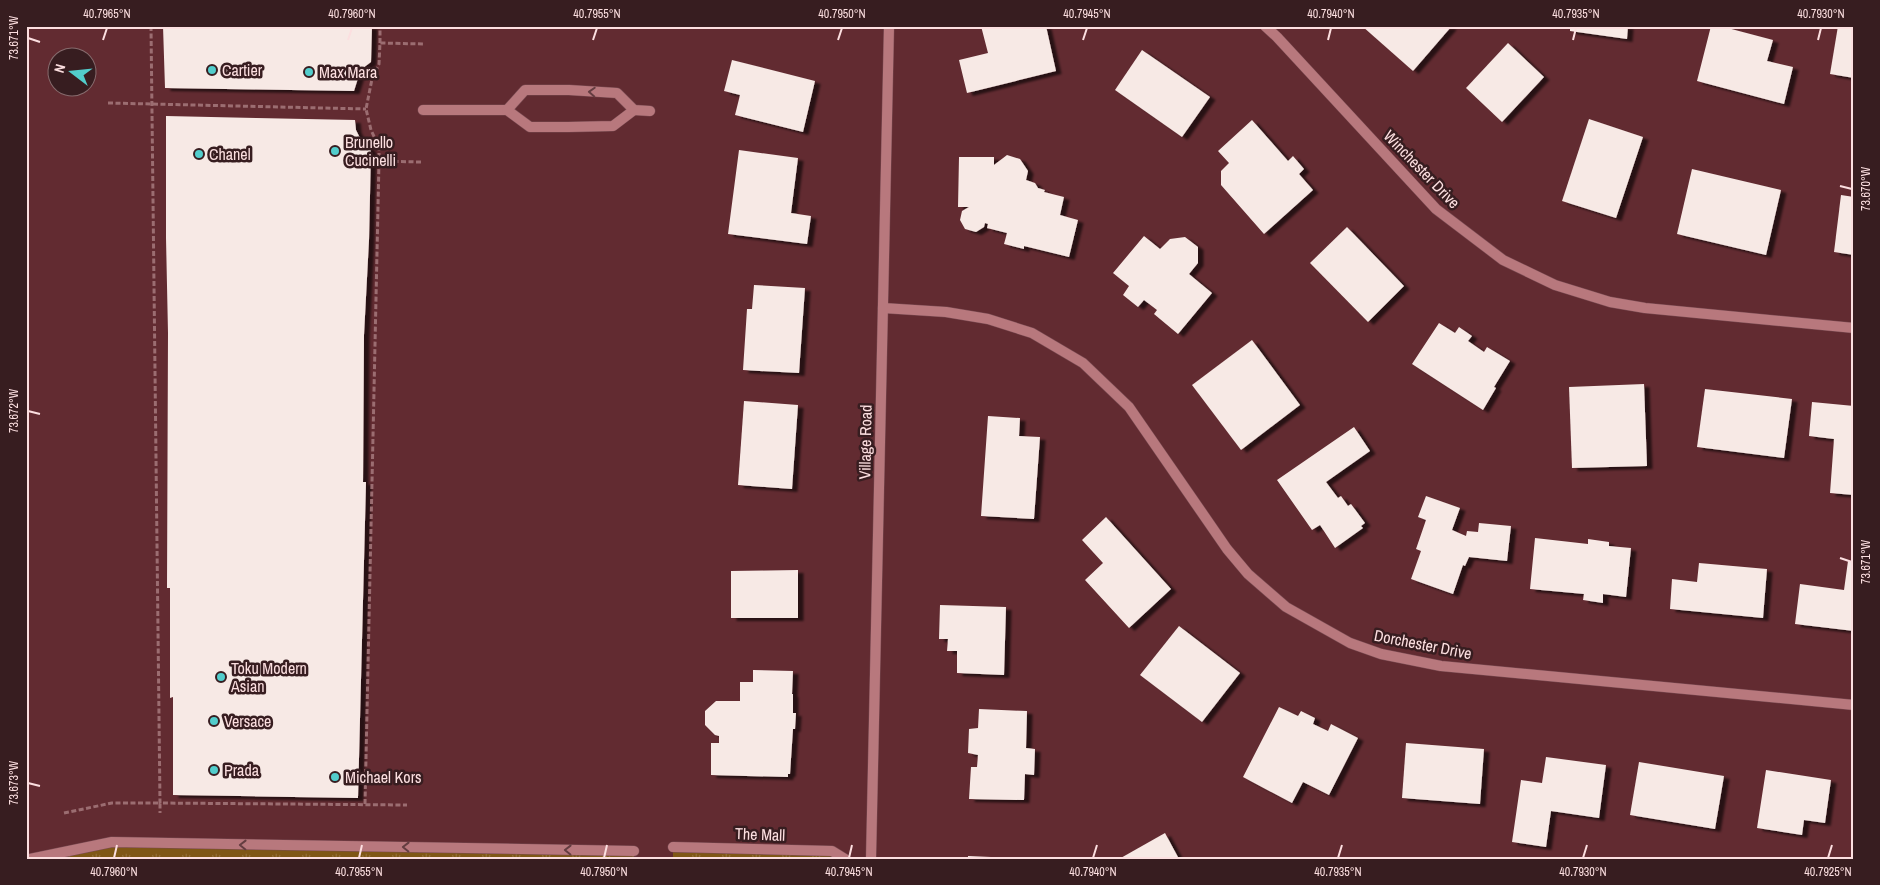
<svg xmlns="http://www.w3.org/2000/svg" width="1880" height="885" viewBox="0 0 1880 885" font-family="'Archivo Narrow',sans-serif">
<style>
.grass{fill:url(#grass-tufts)}
.building{fill:#f7e9e5;filter:url(#shadow)}
.lines{fill:none;stroke-linecap:round;stroke-linejoin:round}
.lane-casing{stroke:#784a51;stroke-width:11}
.street-casing{stroke:#784a51;stroke-width:11}
.path{stroke:#9b6d71;stroke-width:3;stroke-dasharray:5 2.5;stroke-linecap:butt}
.lane{stroke:#b8787d;stroke-width:10}
.street{stroke:#b8787d;stroke-width:10}
.oneway{stroke:#643d41}
.ticks{fill:none;stroke:#fcdfe0;stroke-width:2}
.poi-dot{fill:#52cdcc;stroke:#371d20;stroke-width:2}
.labels{text-anchor:middle;dominant-baseline:central;stroke-width:5;stroke-linejoin:round;paint-order:stroke}
.poi-label{font-size:16px;fill:#fcdfe0;stroke:#371d20;text-anchor:start}
.street-label{font-size:16px;fill:#fcdfe0;stroke:#371d20}
.neatline{fill:none;stroke:#fcdfe0;stroke-width:2}
.ticks-label{font-size:12px;text-anchor:middle;fill:#fcdfe0}
</style>
<defs>
<pattern id="grass-tufts" width="24" height="20" patternUnits="userSpaceOnUse" patternTransform="scale(1.25)"><rect width="24" height="20" fill="#7f5716"/><path d="M3 7l-1-3M5 7V3M7 7l1-3M15 17l-1-3M17 17v-4M19 17l1-3" fill="none" stroke="#926f38"/></pattern>
<filter id="shadow"><feDropShadow dx="5.5" dy="3" stdDeviation="1" flood-color="#0009"/></filter>
</defs>
<rect width="100%" height="100%" fill="#622b31"/>
<!-- grass -->
<g class="grass">
<polygon points="112,842 634,851 634,859 30,859"/>
<polygon points="673,847 832,851 845,859 673,859"/>
</g>
<!-- building -->
<g class="building">
<polygon points="163,26 372,26 371,62 363,68 359,75 354,91 165,88"/>
<polygon points="981,26 1046,26 1056,71 967,93 959,60 988,53"/>
<polygon points="1362,26 1450,26 1451,27 1413,71"/>
<polygon points="1570,26 1628,26 1627,39 1570,31"/>
<polygon points="1711,26 1720,26 1773,40 1767,61 1793,67 1784,104 1697,81"/>
<polygon points="1838,26 1854,27 1854,78 1830,74"/>
<polygon points="1508,43 1544,77 1502,122 1466,88"/>
<polygon points="1142,50 1210,97 1182,137 1115,90"/>
<polygon points="732,60 815,81 803,132 735,115 740,95 724,91"/>
<polygon points="166,116 355,120 356,130 360,138 371,150 369,240 364,335 363,482 366,482 358,798 173,795 173,697 170,698 170,588 167,588 168,333 166,238"/>
<polygon points="1589,119 1643,137 1616,218 1562,201"/>
<polygon points="1252,120 1288,161 1293,156 1304,169 1299,174 1313,190 1264,234 1221,185 1221,171 1229,163 1218,151"/>
<polygon points="739,150 798,158 791,213 811,216 807,244 728,234"/>
<polygon points="1007,155 1020,159 1028,171 1026,180 1035,183 1038,188 1045,190 1044,192 1064,197 1060,215 1078,220 1069,257 1024,246 1024,249 1004,244 1007,233 987,228 988,224 985,223 984,227 976,232 965,229 960,220 962,211 969,207 958,207 959,157 994,157 994,165"/>
<polygon points="1692,169 1781,190 1766,255 1677,234"/>
<polygon points="1841,195 1854,197 1854,255 1834,252"/>
<polygon points="1347,227 1404,286 1368,322 1310,263"/>
<polygon points="1144,236 1160,249 1170,239 1185,237 1198,247 1198,263 1189,274 1212,293 1178,334 1154,314 1157,310 1144,300 1138,307 1123,295 1129,286 1113,273"/>
<polygon points="754,285 805,288 799,373 743,370 747,309 752,309"/>
<polygon points="1439,323 1455,333 1459,327 1472,336 1468,341 1484,352 1487,347 1510,361 1494,387 1496,388 1483,410 1412,364"/>
<polygon points="1252,340 1300,405 1241,450 1192,385"/>
<polygon points="1644,384 1647,466 1572,468 1569,387"/>
<polygon points="1705,389 1792,399 1784,458 1697,447"/>
<polygon points="744,401 798,405 792,489 738,485"/>
<polygon points="1812,402 1854,406 1854,495 1830,493 1834,439 1809,436"/>
<polygon points="988,416 1020,418 1019,436 1040,437 1034,519 981,516"/>
<polygon points="1354,427 1370,451 1326,482 1338,498 1341,496 1348,506 1351,504 1365,523 1361,526 1363,528 1335,548 1320,525 1312,530 1277,480"/>
<polygon points="1426,496 1460,508 1452,530 1466,536 1467,531 1478,532 1479,523 1511,526 1507,561 1469,557 1465,566 1463,565 1453,594 1411,579 1421,551 1416,549 1426,520 1418,517"/>
<polygon points="1106,517 1171,589 1129,628 1085,580 1103,563 1082,540"/>
<polygon points="1535,538 1588,544 1588,539 1609,542 1609,546 1631,548 1626,597 1603,594 1603,603 1583,600 1584,594 1530,589"/>
<polygon points="1848,561 1854,562 1854,631 1795,624 1800,584 1844,590"/>
<polygon points="1699,563 1767,569 1763,618 1670,609 1672,579 1697,582"/>
<polygon points="798,570 798,618 731,618 731,571"/>
<polygon points="940,605 1006,607 1004,675 957,673 957,651 947,651 948,639 939,639"/>
<polygon points="1179,626 1240,673 1202,722 1140,675"/>
<polygon points="753,670 793,671 792,694 793,694 793,713 796,713 795,729 793,729 790,774 788,774 788,777 711,775 711,743 719,743 719,736 715,735 705,725 705,711 716,701 740,701 740,682 753,682"/>
<polygon points="1279,707 1298,716 1301,711 1315,718 1313,724 1328,731 1331,724 1358,738 1329,795 1303,782 1292,803 1243,777"/>
<polygon points="979,709 1027,711 1026,748 1035,749 1034,775 1025,774 1024,800 969,799 971,767 977,767 978,755 968,753 969,729 978,728"/>
<polygon points="1406,743 1484,749 1480,804 1402,798"/>
<polygon points="1546,757 1606,765 1599,818 1551,811 1546,847 1512,842 1521,780 1542,783"/>
<polygon points="1639,762 1724,776 1715,829 1630,815"/>
<polygon points="1766,770 1831,780 1825,823 1804,820 1802,835 1757,828"/>
<polygon points="1165,833 1179,859 1119,859"/>
<polygon points="968,856 991,857 991,859 968,859"/>
</g>
<g class="lines">
<!-- lane casing -->
<g class="lane-casing">
<g id="lane">
<polyline points="423,110 507,110 530,127 568,127 613,126 634,110"/>
<polyline points="507,110 525,90 569,90 617,93 634,110 650,111"/>
<polyline points="30,859 112,842 634,851"/>
</g>
</g>
<!-- street casing -->
<g class="street-casing">
<g id="street">
<polyline points="1265,26 1277,37 1436,209 1503,260 1555,285 1610,302 1645,308 1854,328"/>
<polyline points="883,308 946,312 988,319 1032,333 1083,363 1129,407 1227,549 1248,574 1286,607 1350,643 1381,654 1441,666 1854,705"/>
<polyline points="673,847 832,851 845,859"/>
<polyline points="871,859 889,26"/>
</g>
</g>
<!-- path -->
<g class="path">
<polyline points="151,26 160,803 407,805"/>
<polyline points="380,43 380,26"/>
<polyline points="108,103 366,109"/>
<polyline points="421,162 379,161 379,147 371,130 366,109 372,79 379,64 380,43 424,44"/>
<polyline points="365,804 379,161"/>
<polyline points="64,813 112,803 160,803 160,813"/>
</g>
<!-- lane -->
<use href="#lane" class="lane"/>
<!-- street -->
<use href="#street" class="street"/>
</g>
<!-- one-way arrows -->
<defs><path id="oneway-chevron" d="M-2-3.5L2.5 0L-2 3.5" fill="none" stroke-width="1.6" stroke-linecap="round" stroke-linejoin="round" transform="scale(1.25)"/></defs>
<g class="oneway">
<use href="#oneway-chevron" transform="translate(592 92) rotate(-177)"/>
<use href="#oneway-chevron" transform="translate(243 845) rotate(-179)"/>
<use href="#oneway-chevron" transform="translate(406 847) rotate(-179)"/>
<use href="#oneway-chevron" transform="translate(568 850) rotate(-179)"/>
</g>
<!-- ticks -->
<path class="ticks" d="M 28,38 L 40,42M 103,40 L 107,28M 348,40 L 352,28M 593,40 L 597,28M 838,40 L 842,28M 1083,40 L 1087,28M 1328,40 L 1331,28M 1573,40 L 1576,28M 1818,40 L 1821,28M 1840,186 L 1852,189M 28,411 L 40,414M 1840,558 L 1852,562M 28,783 L 40,786M 114,858 L 117,845M 359,858 L 362,845M 604,858 L 607,845M 849,858 L 852,845M 1093,858 L 1097,845M 1338,858 L 1342,845M 1583,858 L 1587,845M 1828,858 L 1832,845"/>
<!-- markers -->
<g class="poi-dot">
<circle cx="212" cy="70" r="5"/>
<circle cx="309" cy="72" r="5"/>
<circle cx="335" cy="151" r="5"/>
<circle cx="199" cy="154" r="5"/>
<circle cx="221" cy="677" r="5"/>
<circle cx="214" cy="721" r="5"/>
<circle cx="214" cy="770" r="5"/>
<circle cx="335" cy="777" r="5"/>
</g>
<g class="labels">
<!-- poi labels -->
<g class="poi-label">
<text x="222" y="70">Cartier</text>
<text x="319" y="72">Max Mara</text>
<text x="345" y="142">Brunello<tspan x="345" dy="18">Cucinelli</tspan></text>
<text x="209" y="154">Chanel</text>
<text x="231" y="668">Toku Modern<tspan x="231" dy="18">Asian</tspan></text>
<text x="224" y="721">Versace</text>
<text x="224" y="770">Prada</text>
<text x="345" y="777">Michael Kors</text>
</g>
<!-- street labels -->
<g class="street-label">
<text transform="translate(1422 169) rotate(46)">Winchester Drive</text>
<text transform="translate(865 442) rotate(-89)">Village Road</text>
<text transform="translate(1423 644) rotate(11)">Dorchester Drive</text>
<text transform="translate(760 834) rotate(2)">The Mall</text>
</g>
</g>
<!-- border -->
<rect width="1880" height="885" fill="none" stroke="#371d20" stroke-width="55"/>
<!-- north arrow -->
<g transform="translate(72 72) rotate(286)"><circle r="24" fill="#371d20" stroke="#866b6d"/>
<path d="M0-4L9 19L0 12L-9 19Z" fill="#52cdcc"/>
<text y="-8" font-size="14" font-weight="bold" text-anchor="middle" fill="#fcdfe0">N</text>
</g>
<rect x="28" y="28" width="1824" height="830" class="neatline"/>
<g class="ticks-label">
<text x="107" y="18">40.7965°N</text>
<text x="352" y="18">40.7960°N</text>
<text x="597" y="18">40.7955°N</text>
<text x="842" y="18">40.7950°N</text>
<text x="1087" y="18">40.7945°N</text>
<text x="1331" y="18">40.7940°N</text>
<text x="1576" y="18">40.7935°N</text>
<text x="1821" y="18">40.7930°N</text>
<text transform="translate(14 38) rotate(-90)" y="4">73.671°W</text>
<text transform="translate(1866 189) rotate(-90)" y="4">73.670°W</text>
<text transform="translate(14 411) rotate(-90)" y="4">73.672°W</text>
<text transform="translate(1866 562) rotate(-90)" y="4">73.671°W</text>
<text transform="translate(14 783) rotate(-90)" y="4">73.673°W</text>
<text x="114" y="876">40.7960°N</text>
<text x="359" y="876">40.7955°N</text>
<text x="604" y="876">40.7950°N</text>
<text x="849" y="876">40.7945°N</text>
<text x="1093" y="876">40.7940°N</text>
<text x="1338" y="876">40.7935°N</text>
<text x="1583" y="876">40.7930°N</text>
<text x="1828" y="876">40.7925°N</text>
</g>
</svg>
